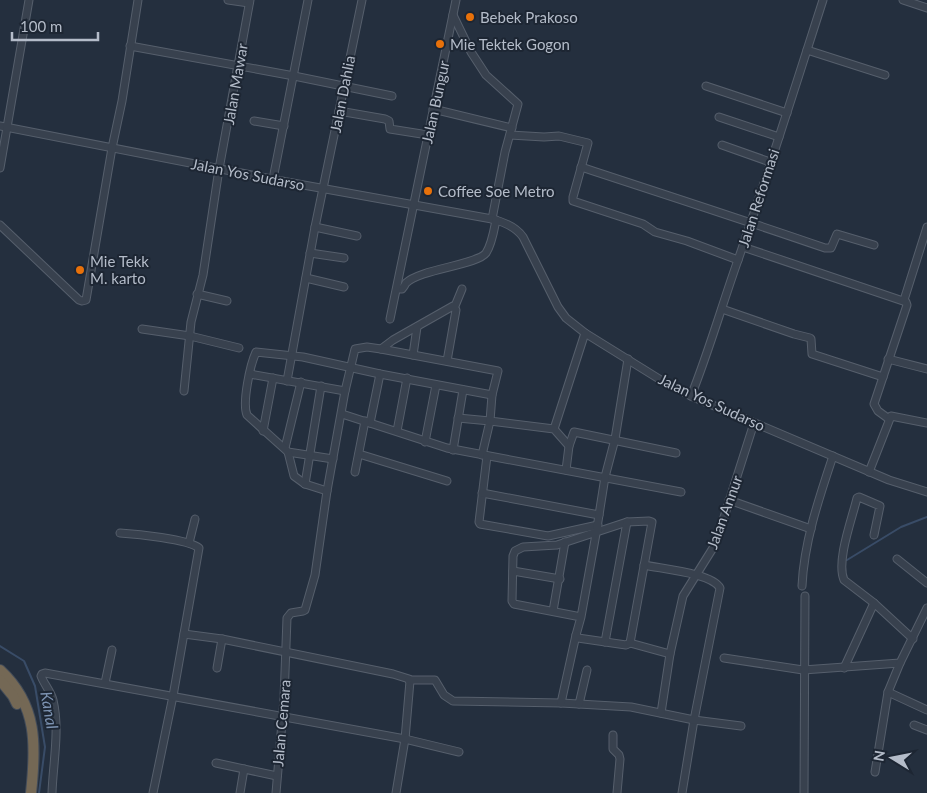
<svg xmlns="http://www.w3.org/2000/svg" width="927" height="793" viewBox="0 0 927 793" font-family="Lato,sans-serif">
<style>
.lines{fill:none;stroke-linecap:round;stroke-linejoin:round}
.stream{stroke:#394c67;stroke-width:2}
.minor-casing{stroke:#565f6c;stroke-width:9}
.highway-casing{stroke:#434c59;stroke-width:12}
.minor{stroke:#38414e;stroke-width:7}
.highway{stroke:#746855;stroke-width:10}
.food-dot{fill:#e8710a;stroke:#1d2633;stroke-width:2}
.labels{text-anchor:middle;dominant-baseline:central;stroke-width:4;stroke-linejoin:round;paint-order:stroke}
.poi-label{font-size:15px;fill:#b4bcc9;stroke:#1d2633;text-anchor:start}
.street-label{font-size:15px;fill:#b4bcc9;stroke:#1d2633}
.water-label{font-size:16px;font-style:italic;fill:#7c92b1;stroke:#1d2633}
</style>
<rect width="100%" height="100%" fill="#242f3e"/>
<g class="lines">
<!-- stream -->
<g class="stream">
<polyline points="847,560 901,527 927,517"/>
<polyline points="0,646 24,661 35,686 45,747 39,793"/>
</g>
<!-- minor casing -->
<g class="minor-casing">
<g id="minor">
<polyline points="228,0 249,3"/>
<polyline points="903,0 927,8"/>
<polyline points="453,15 471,52 486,75 518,104 505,152 492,219"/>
<polyline points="130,46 294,76 392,96"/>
<polyline points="807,50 885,75"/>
<polyline points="706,86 787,113"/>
<polyline points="433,109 512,128"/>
<polyline points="339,111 385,119 389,121 390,129 428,135"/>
<polyline points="719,117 779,137"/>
<polyline points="254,121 284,126"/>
<path d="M 0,126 L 287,182 L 492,219 C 504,222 516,227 523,237 L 558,307 L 566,318 L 585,333 L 664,382 L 691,396 L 889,480 L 927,492"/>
<polyline points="510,135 544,137 559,136 588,143 573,197 573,201 643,224 655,232 687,241 738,260"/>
<polyline points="722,145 770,162"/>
<path d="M 581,167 C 663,194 744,220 825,248 L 831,248 L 837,234 L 874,245"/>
<polyline points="0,168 29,0"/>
<polyline points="273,179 308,0"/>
<polyline points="0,225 79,300 82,301 86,300 112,148 122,101 138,0"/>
<polyline points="315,227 357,236"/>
<polyline points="743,247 906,302 907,305 874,404 878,411 889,419"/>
<polyline points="310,253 344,258"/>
<polyline points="306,278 344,287"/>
<path d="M 397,289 L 402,289 C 404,287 405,285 406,283 C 420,269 477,265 486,253 C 492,244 494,230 496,220"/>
<polyline points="197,294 227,301"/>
<polyline points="904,300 927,227"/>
<polyline points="455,306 462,289"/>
<polyline points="722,309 794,334 810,338 811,339 812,354 883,377"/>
<polyline points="390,319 456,0"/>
<polyline points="142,329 190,336 239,348"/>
<polyline points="381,349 393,340 453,306 456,310 447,361"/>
<polyline points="413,355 417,327"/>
<polyline points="888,359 927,369"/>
<polyline points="250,374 345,391"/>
<polyline points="287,381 315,227 362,0"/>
<polyline points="184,391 191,322 203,275 219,169 250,0"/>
<path d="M 691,396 C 709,351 722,305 738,260 C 768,174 795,87 823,0"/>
<polyline points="342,414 447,448 681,492"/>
<polyline points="458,418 490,421 482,455"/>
<polyline points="370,423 380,374"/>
<polyline points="554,429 585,333"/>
<polyline points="263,431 273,378"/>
<polyline points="397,431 407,378"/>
<polyline points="425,442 436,385"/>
<polyline points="569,446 574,432 676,453"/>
<polyline points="285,448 301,382"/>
<polyline points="453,450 463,390"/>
<polyline points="288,452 333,459"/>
<polyline points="359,454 447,481"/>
<polyline points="487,456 479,522 480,524 548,536 598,525"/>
<polyline points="355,472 365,421"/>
<polyline points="869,472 891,416 927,423"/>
<polyline points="305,484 321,386"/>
<path d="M 327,491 L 305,484 L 294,476 L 288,452 L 247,415 C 242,403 250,365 256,352 L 303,357 L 380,374 L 492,395"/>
<polyline points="482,493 599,515"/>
<polyline points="729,500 811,529"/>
<path d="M 120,533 C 136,534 188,539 199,548 L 173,696 L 153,793"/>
<polyline points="189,543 195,519"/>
<polyline points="897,559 927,583"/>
<path d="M 644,565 C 662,569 712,573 720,588 L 694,720 L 682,793"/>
<polyline points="513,571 560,579"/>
<path d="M 802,586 C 804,542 819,498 833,456"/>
<path d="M 874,603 L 844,580 C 836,561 852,519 857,498 L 859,497 L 880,506 L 874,535"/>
<polyline points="553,611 565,542"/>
<polyline points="581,617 514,604 512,601 513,556 515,551 523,547 557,545 627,522 649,521 652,522 630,643 626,645 578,638 576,635 581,617 596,534 605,477 615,439 628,359"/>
<polyline points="184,634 222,639 393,674 409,679 410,681 405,739 396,793"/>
<polyline points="605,642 627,522"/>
<polyline points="630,643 670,654"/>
<polyline points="724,658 803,670 900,663 927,608"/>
<polyline points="217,668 222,639"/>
<polyline points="844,668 874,603 913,639"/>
<polyline points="409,680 435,680 444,695 453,701 561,703 631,707 694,720 741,726"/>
<polyline points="105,683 112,650"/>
<polyline points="888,692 927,710"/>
<polyline points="561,703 576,635"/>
<polyline points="579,704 587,670"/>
<polyline points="661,713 670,654 683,596 713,548 718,536 754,423"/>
<polyline points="914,725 927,730"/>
<polyline points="613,735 613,749 619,755 620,759 617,793"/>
<polyline points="216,763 277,776"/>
<polyline points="875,772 888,692 900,663"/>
<path d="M 52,793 C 53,763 60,730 53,700 C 51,692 44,684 41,676 L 42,674 L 45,673 L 405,739 L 459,752"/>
<polyline points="240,793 244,769"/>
<polyline points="276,793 284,699 287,618 291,613 303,611 305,610 315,575 327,491 345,391 355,349 367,347 381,349 498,371 492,395 490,421 554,429 569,446 566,470"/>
<polyline points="804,793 805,596"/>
</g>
</g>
<!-- highway casing -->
<g class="highway-casing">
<g id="highway">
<path d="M 0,670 C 38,705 36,746 31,793"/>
<polyline points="0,680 13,696 17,704"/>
</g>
</g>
<!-- minor -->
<use href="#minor" class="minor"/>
<!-- highway -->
<use href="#highway" class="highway"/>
</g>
<!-- markers -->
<g class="food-dot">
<circle cx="470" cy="17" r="5"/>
<circle cx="440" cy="44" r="5"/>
<circle cx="428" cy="191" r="5"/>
<circle cx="80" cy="270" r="5"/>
</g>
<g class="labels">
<!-- poi labels -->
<g class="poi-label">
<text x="480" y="17">Bebek Prakoso</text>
<text x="450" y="44">Mie Tektek Gogon</text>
<text x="438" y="191">Coffee Soe Metro</text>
<text x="90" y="261">Mie Tekk<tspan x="90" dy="17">M. karto</tspan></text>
</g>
<!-- street labels -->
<g class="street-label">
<text transform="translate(235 84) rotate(-80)">Jalan Mawar</text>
<text transform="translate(342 94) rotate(-79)">Jalan Dahlia</text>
<text transform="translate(435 102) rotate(-78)">Jalan Bungur</text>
<text transform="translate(248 174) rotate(11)">Jalan Yos Sudarso</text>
<text transform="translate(758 198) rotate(-72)">Jalan Reformasi</text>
<text transform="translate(712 402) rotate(25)">Jalan Yos Sudarso</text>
<text transform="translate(724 512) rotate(-70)">Jalan Annur</text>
<text transform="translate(281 723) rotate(-85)">Jalan Cemara</text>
</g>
<!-- water labels -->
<g class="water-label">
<text transform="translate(50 710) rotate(80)">Kanal</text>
</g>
</g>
<!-- north arrow -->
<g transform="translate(892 758) rotate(280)" stroke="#1d2633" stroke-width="4" paint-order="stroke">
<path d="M0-4L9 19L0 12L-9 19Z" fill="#b4bcc9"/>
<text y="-8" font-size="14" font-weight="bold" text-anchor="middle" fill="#b4bcc9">N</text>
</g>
<!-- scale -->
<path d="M12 32v8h86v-8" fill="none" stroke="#b4bcc9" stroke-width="2.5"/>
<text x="20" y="32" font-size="15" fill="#b4bcc9" stroke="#1d2633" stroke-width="4" paint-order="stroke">100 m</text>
</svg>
